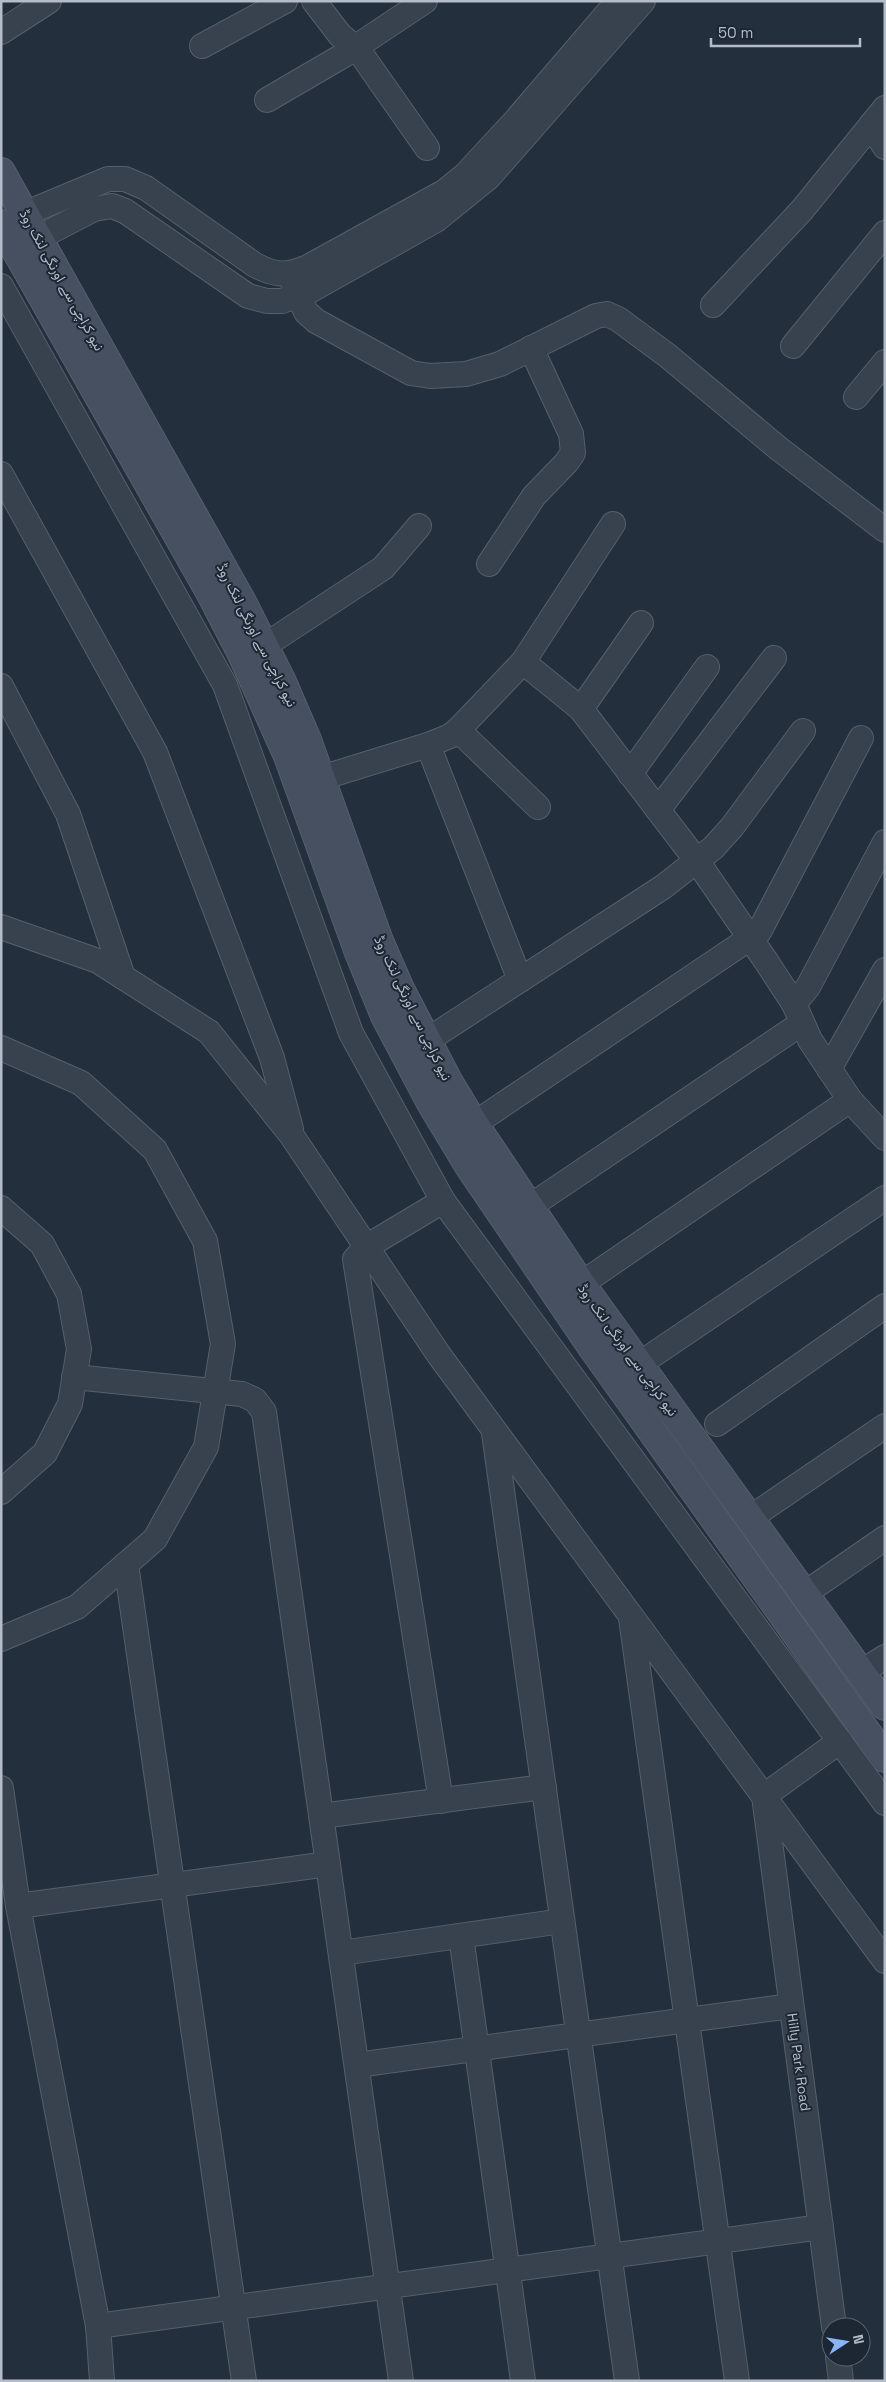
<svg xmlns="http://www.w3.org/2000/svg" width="886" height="2382" viewBox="0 0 886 2382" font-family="'Space Grotesk',Vazirmatn,sans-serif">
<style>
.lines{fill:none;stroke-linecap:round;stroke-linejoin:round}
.street-casing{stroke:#565f6c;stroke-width:26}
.secondary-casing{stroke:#565f6c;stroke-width:30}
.street{stroke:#38414e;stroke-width:24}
.secondary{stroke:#465061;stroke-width:28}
.labels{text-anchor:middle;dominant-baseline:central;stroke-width:4;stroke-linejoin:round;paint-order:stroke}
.street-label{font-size:14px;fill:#b4bcc9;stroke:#1d2633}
</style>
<rect width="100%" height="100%" fill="#242f3e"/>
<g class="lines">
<!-- street casing -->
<g class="street-casing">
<g id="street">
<polyline points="314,1 340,35 359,51 427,148"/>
<polyline points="1,32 49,1"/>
<polyline points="202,46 285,1"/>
<polyline points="267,100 344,55 425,1"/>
<polyline points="871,125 885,147"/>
<path d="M 24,214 L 108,179 L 125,179 L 146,188 L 255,265 C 276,276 286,276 308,267 L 444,192 L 465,175 L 516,120 L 618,1"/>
<polyline points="38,238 94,209 112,206 125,211 248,296 267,301 282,301 306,293 436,220 488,178 643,1"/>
<polyline points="293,283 306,312 316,321 411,373 430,376 466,374 500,364 596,316 607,314 618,319 668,356 778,448 885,530"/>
<polyline points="1,286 225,685 351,1033 443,1201 885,1803"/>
<polyline points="713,305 802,210 885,108"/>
<polyline points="793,346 885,233"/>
<polyline points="856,397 885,362"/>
<polyline points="1,474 155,752 272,1058 291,1129"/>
<polyline points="489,564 534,496 566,463 573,453 571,434 531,348"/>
<polyline points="264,646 383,568 419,526"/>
<polyline points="523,662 581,709 697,861 766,961 794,1004 810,1040 850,1100 885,1138"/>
<polyline points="1,686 68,814 123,977"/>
<polyline points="581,709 641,623"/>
<polyline points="458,730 538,807"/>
<polyline points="428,745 520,980"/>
<polyline points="630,774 707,667"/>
<polyline points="321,778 428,745 450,736 458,730 523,662 613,524"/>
<polyline points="658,810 774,658"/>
<polyline points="1,927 98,961 209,1032 292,1136 439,1355 885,1961"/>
<polyline points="794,1004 808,987 885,842"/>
<polyline points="426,1041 663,887 713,848 732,827 803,731"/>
<polyline points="1,1048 81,1083 155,1150 205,1241 223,1344 206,1447 155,1539 77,1607 1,1639"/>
<polyline points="829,1069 885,970"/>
<polyline points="474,1124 759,932 861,738"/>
<polyline points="529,1207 802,1023"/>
<polyline points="1,1208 42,1244 69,1294 79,1349 70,1404 45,1453 1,1492"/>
<polyline points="581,1284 850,1100"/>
<polyline points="638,1365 885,1198"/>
<polyline points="74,1377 242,1394 255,1400 264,1412 401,2381"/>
<polyline points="717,1424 885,1306"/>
<polyline points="494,1433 627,2381"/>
<polyline points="750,1518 885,1426"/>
<polyline points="126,1564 244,2381"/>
<polyline points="804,1594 885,1538"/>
<polyline points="631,1618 737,2381"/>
<polyline points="860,1673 885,1657"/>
<polyline points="1,1788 18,1906 98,2326 102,2381"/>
<polyline points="441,1801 355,1259 366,1247 443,1201"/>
<polyline points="321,1816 544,1787"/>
<polyline points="18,1906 328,1864"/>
<polyline points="461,1936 523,2381"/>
<polyline points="341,1953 562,1921"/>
<polyline points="357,2065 791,2006"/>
<polyline points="98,2326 821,2227"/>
<polyline points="834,2327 764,1796 840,1741"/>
<polyline points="838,2357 841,2381"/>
</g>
</g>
<!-- secondary casing -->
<g class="secondary-casing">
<g id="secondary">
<polyline points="1,172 243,604 282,682 307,740 379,941 400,989 448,1081 474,1124 581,1284 885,1706"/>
<polyline points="1,224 210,592 241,652 288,756 358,950 385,1016 431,1103 469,1166 592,1347 885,1758"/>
</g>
</g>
<!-- street -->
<use href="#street" class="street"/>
<!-- secondary -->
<use href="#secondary" class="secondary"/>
</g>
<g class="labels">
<!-- street labels -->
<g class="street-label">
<text transform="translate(62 280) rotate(61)">نیو کراچی سے اورنگی لنک روڈ</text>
<text transform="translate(257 635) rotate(63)">نیو کراچی سے اورنگی لنک روڈ</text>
<text transform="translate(413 1008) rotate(64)">نیو کراچی سے اورنگی لنک روڈ</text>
<text transform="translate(628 1350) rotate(54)">نیو کراچی سے اورنگی لنک روڈ</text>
<text transform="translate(799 2062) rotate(82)">Hilly Park Road</text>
</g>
</g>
<!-- border -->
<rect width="886" height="2382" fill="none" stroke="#b4bcc9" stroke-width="5"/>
<!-- north arrow -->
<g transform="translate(846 2342) rotate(78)"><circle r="24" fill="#1d2633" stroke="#59626f"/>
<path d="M0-4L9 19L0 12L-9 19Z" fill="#8ab4f8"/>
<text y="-8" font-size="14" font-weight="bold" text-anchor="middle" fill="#b4bcc9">N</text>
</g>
<!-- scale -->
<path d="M711 38v8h149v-8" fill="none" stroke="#b4bcc9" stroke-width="2.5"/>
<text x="718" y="38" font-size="15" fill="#b4bcc9" stroke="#1d2633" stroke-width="4" paint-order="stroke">50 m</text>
</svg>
